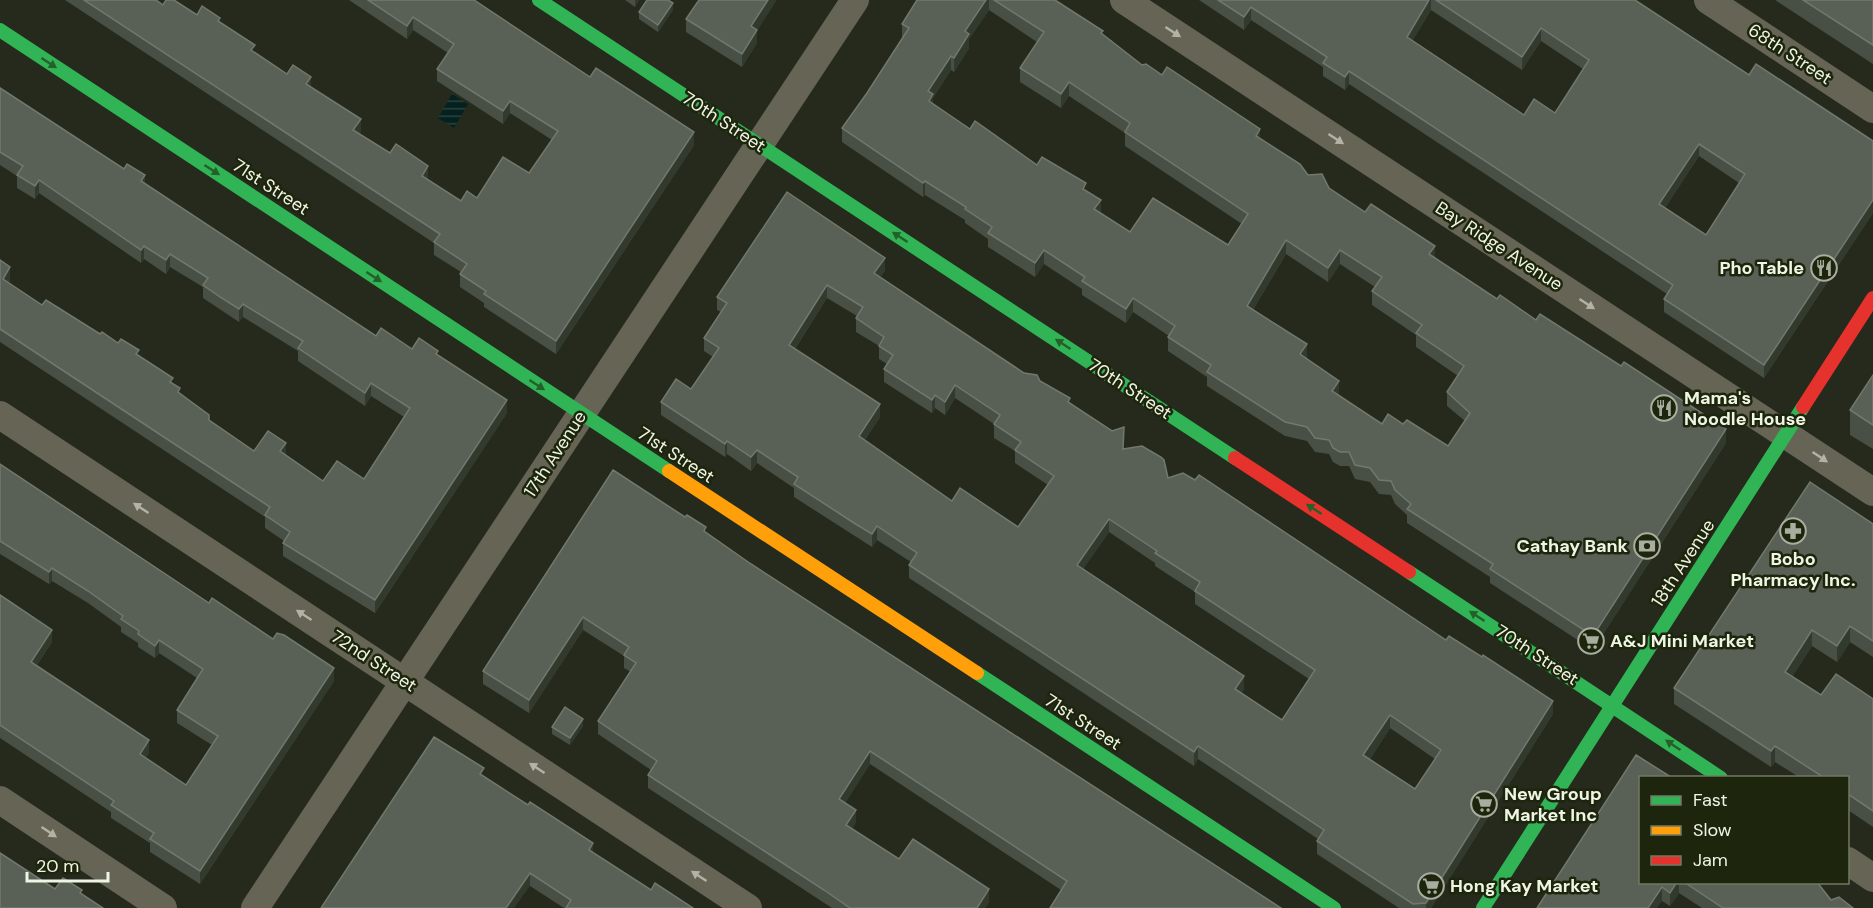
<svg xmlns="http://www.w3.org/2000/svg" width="1873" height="908" viewBox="0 0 1873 908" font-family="'DM Sans',sans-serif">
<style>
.water{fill:url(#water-rules)}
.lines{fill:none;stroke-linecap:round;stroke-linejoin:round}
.street{stroke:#666454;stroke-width:28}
.fast{stroke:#30b455;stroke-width:14}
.slow{stroke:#ff9f0a;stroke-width:14}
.jam{stroke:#e5322d;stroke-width:14}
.wall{fill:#484f45;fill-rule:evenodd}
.shaded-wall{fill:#32392d}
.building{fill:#596156;stroke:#71786d;stroke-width:1.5;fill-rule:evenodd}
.oneway{fill:#b1b4a4}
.oneway2{fill:#255f29}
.labels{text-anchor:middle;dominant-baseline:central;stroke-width:5;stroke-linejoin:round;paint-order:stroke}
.street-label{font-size:18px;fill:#eef5e5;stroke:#1d260c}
.poi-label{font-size:18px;font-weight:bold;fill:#eef5e5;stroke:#1d260c;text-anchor:start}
</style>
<defs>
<pattern id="water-rules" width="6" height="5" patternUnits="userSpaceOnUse" patternTransform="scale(1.5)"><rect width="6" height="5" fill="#05211f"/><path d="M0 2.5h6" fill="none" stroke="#2a423f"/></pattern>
</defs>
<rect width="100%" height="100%" fill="#252a1c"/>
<!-- water -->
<polygon class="water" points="452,94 468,104 454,128 438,118"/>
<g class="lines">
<!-- street -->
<g class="street">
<polyline points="1124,0 1873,492"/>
<polyline points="1708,0 1873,109"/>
<polyline points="0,415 748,908"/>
<polyline points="0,800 163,908"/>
<polyline points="1848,861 1873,878"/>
<polyline points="255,908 855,0"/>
</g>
<!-- fast -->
<g class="fast">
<polyline points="539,0 1235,458"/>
<polyline points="0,30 669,471"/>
<polyline points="1409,572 1721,778"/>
<polyline points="977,673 1334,908"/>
<polyline points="1483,908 1803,407"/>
</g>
<!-- slow -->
<polyline class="slow" points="669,471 977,673"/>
<!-- jam -->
<g class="jam">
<polyline points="1803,407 1873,298"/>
<polyline points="1235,458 1409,572"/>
</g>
</g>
<!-- wall -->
<g class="wall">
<polygon points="65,0 156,0 163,5 220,22 255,53 287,74 311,87 361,132 359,133 461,201 477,198 529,173 552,140 510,113 503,124 437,81 437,69 448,53 413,30 407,39 349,0 474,0 694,145 556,354 484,307 484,303 460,287 460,274 461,272 434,255 434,243"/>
<polygon points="625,0 639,0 635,7"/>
<path d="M 917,0 L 1055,0 L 1103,34 L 1142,65 L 1260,138 L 1308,175 L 1497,299 L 1536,320 L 1726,443 L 1593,650 L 1490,583 L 1490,577 L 1407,523 L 1407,515 L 1395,504 L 1391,495 L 1379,494 L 1370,482 L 1355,479 L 1349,466 L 1340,466 L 1333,462 L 1329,454 L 1315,452 L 1307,441 L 1285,436 L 1207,386 L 1207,377 L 1168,351 L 1168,337 L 1169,336 L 1133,312 L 1126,323 L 1082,295 L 1082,289 L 1044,264 L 1035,277 L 988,247 L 988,239 L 965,223 L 965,220 L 925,195 L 923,197 L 842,142 L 842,128 L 867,93 L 902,38 L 902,24 ZM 989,10 L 1037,42 L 1020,68 L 1020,82 L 1061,108 L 1069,96 L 1125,133 L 1125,146 L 1242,224 L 1228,245 L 1130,232 L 1101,213 L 1086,191 L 970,129 L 933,104 L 933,98 L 951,70 L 954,72 L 969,48 L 969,39 ZM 1286,254 L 1328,282 L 1340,264 L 1375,287 L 1372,291 L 1372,305 L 1416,335 L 1416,347 L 1458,376 L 1447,392 L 1447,406 L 1465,421 L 1448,446 L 1403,424 L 1382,424 L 1339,395 L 1306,359 L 1307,358 L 1253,310 Z"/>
<path d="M 1199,0 L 1635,0 L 1749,75 L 1873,141 L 1873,213 L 1764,378 L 1664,312 L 1664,299 L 1667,294 L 1349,84 L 1345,90 L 1323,76 L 1323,67 L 1251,20 L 1244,30 ZM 1431,10 L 1522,70 L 1541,41 L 1583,69 L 1555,113 L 1524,115 L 1412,41 ZM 1699,156 L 1739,183 L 1706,235 L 1665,208 Z"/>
<polygon points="1775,0 1873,0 1873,64"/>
<polygon points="673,10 658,32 639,19 639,12"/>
<polygon points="686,19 757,31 757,43 742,67 686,32"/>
<polygon points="0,88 376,336 412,349 438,355 507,413 375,613 283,556 283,543 284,541 265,528 265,517 0,342 0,260 10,280 9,283 42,305 100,334 139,356 173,384 180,394 209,420 254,451 286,455 323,481 364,479 404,417 371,396 365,406 298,361 298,351 243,317 239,322 203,298 203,287 170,267 166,274 144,259 141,263 39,193 35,199 17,188 17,176 0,165"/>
<path d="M 885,271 L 880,277 L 1024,373 L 1040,381 L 1070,404 L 1124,449 L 1168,478 L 1553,714 L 1431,908 L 1399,908 L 1317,854 L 1317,841 L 1318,839 L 1198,759 L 1194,766 L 909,578 L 909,565 L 911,562 L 877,540 L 872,547 L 794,497 L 794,488 L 757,463 L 751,471 L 727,454 L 725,457 L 661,415 L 661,402 L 691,389 L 713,357 L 704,351 L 704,338 L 721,312 L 717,310 L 717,297 ZM 827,298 L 857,316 L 856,318 L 856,332 L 879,346 L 879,359 L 887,364 L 884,369 L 884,382 L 932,413 L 935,408 L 945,415 L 955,398 L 994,424 L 994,438 L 1015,451 L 1015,463 L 1048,485 L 1018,527 L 952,501 L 865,440 L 880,417 L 795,349 ZM 1109,532 L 1155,563 L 1155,566 L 1195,592 L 1195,604 L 1309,679 L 1282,720 L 1241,693 L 1244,689 L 1083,569 ZM 1390,728 L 1435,759 L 1415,789 L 1370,759 Z"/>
<polygon points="1873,375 1873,449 1850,435 1850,410"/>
<polygon points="0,464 209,603 334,681 200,884 150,852 150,843 111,818 111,812 0,738 0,595 52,642 37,665 149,753 145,758 186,785 212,745 177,723 177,710 197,678 159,653 155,658 138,647 138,643 121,632 121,627 88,603 52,581 49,584 0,554"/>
<polygon points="1873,524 1873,657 1850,642 1837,662 1812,646 1792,677 1821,695 1873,699 1873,827 1848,810 1848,777 1799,777 1775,762 1771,767 1674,704 1674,688"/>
<polygon points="706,533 751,564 1281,908 1061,890 870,764 845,803 856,822 852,829 899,859 989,902 985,908 832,908 648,788 648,775 651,770 598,734 598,721 631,672 624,668 624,656 583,630 529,713 483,684 483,671"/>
<polygon points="583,726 570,745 552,734 552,727"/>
<polygon points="484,776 593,853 651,890 693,908 564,908 530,886"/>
<polygon points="1641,882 1817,882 1831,900 1853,908 1702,908 1679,893 1670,906 1662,901"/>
</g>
<!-- shaded-wall -->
<g class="shaded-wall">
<polygon points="635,0 639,0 635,7"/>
<polygon points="768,0 777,0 757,31 757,43 742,67 742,54 751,26"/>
<polygon points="986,0 989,0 989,10 969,39 969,48 954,72 954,58 965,31"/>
<polygon points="1429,0 1431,0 1431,10 1407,50 1407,37"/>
<polygon points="673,3 673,10 658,32 658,25"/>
<polygon points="1251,7 1251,20 1244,30 1244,17"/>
<polygon points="413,17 413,30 407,39 407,26"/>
<polygon points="1541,28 1541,41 1522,70 1522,57"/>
<polygon points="951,56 951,70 933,98 933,108 929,115 928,91"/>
<polygon points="1349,71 1349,84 1345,90 1345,77"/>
<polygon points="311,77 311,89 306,84"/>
<polygon points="1069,82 1069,96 1061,108 1061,94"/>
<polygon points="510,101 510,113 503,124 503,111"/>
<polygon points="361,119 361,132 353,142 353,130"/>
<polygon points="1260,129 1260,143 1256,136"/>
<polygon points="694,132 694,145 556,354 556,341"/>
<polygon points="1699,144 1699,156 1659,217 1659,204"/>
<polygon points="428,166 428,179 422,188 422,176"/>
<polygon points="145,175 145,188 141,181"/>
<polygon points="39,180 39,193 35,199 35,186"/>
<polygon points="925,181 925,195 923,197 923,183"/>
<polygon points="1101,200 1101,214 1094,209"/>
<polygon points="1873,200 1873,213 1764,378 1764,365"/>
<polygon points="1286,240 1286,254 1247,320 1247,306"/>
<polygon points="144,246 144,259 141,263 141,250"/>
<polygon points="1435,246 1435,260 1429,254"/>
<polygon points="1044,250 1044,264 1035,277 1035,263"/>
<polygon points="1340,250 1340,264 1328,282 1328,268"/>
<polygon points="170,254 170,267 166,274 166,260"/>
<polygon points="885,258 885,271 874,286 874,273"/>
<polygon points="10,267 10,280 3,292 3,279"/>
<polygon points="827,285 827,298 789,358 789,345"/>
<polygon points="1133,298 1133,312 1126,323 1126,309"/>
<polygon points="243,304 243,317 239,322 239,309"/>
<polygon points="1307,344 1307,358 1300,368 1300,354"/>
<polygon points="1339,381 1339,395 1332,405 1332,391"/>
<polygon points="371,383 371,396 365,406 365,393"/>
<polygon points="955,385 955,398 945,415 945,402"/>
<polygon points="935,395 935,408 932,413 932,400"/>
<polygon points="507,400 507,413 375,613 375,600"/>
<polygon points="880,404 880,417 859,449 859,436"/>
<polygon points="1726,429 1726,443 1593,650 1593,636"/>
<polygon points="727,441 727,454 725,457 725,444"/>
<polygon points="286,443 286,456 280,451"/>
<polygon points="757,450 757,463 751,471 751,457"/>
<polygon points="1109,519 1109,532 1077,578 1077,565"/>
<polygon points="877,526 877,540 872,547 872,534"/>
<polygon points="52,568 52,581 49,584 49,572"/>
<polygon points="583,617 583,630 529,713 529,700"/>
<polygon points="1850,626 1850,642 1837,662 1837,646"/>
<polygon points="52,630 52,642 31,674 31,662"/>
<polygon points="1812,630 1812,646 1785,688 1785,672"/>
<polygon points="159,640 159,653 155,658 155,646"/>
<polygon points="334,668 334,681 200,884 200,871"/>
<polygon points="1244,676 1244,689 1235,702 1235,689"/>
<polygon points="1553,701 1553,714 1431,908 1426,908 1426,903"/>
<polygon points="1390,715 1390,728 1363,769 1363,755"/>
<polygon points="583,719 583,726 570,745 570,738"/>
<polygon points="149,740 149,753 140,767 140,754"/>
<polygon points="1198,746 1198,759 1194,766 1194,752"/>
<polygon points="1775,746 1775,762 1771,767 1771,751"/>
<polygon points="870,751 870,764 839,812 839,799"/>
<polygon points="856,810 856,822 846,838 846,825"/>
<polygon points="593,843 593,855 589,850"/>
<polygon points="530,873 530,886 514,908 506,908"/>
<polygon points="1677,882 1679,882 1679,893 1670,906 1670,893"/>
<polygon points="1662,887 1662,901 1657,908 1648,908"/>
<polygon points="989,889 989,902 985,908 977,908"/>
</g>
<!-- building -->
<g class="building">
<polygon points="84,0 156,0 163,5 166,0 174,0 197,15 202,6 220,18 218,21 255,45 251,50 287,74 293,65 311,77 306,84 361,119 353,130 390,153 396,144 428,166 422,176 461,201 467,191 477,198 503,157 529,173 558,131 510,101 503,111 437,69 454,44 413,17 407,26 368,0 474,0 590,77 596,68 694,132 556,341 484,294 486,291 460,274 467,264 434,242 440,234"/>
<polygon points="647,0 668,0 673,3 658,25 639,12"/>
<polygon points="699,0 768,0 751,26 757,30 742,54 686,19"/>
<path d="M 917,0 L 986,0 L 965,31 L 969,34 L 954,58 L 951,56 L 928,91 L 933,94 L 929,101 L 970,129 L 975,121 L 1037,165 L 1042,157 L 1086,183 L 1083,189 L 1101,200 L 1094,209 L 1130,232 L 1153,198 L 1228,245 L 1248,214 L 1125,132 L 1130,123 L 1069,82 L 1061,94 L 1020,68 L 1044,32 L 994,0 L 1055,0 L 1103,31 L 1101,33 L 1142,65 L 1146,64 L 1162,75 L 1167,67 L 1260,129 L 1256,136 L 1300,164 L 1308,175 L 1322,174 L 1329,188 L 1365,212 L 1371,204 L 1435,246 L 1429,254 L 1497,299 L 1500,295 L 1536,320 L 1540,314 L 1621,366 L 1624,362 L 1726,429 L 1593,636 L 1490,569 L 1493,564 L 1407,509 L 1411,504 L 1395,490 L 1391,481 L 1379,480 L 1370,468 L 1355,465 L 1349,452 L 1340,452 L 1333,448 L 1329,440 L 1315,438 L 1307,427 L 1285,422 L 1207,372 L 1211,365 L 1168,337 L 1175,326 L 1133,298 L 1126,309 L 1082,281 L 1085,277 L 1044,250 L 1035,263 L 988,233 L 992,227 L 965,209 L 966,207 L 925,181 L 923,183 L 842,128 L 867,93 L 909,28 L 902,24 ZM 1286,240 L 1328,268 L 1340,250 L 1382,277 L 1372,291 L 1422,325 L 1416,333 L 1464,366 L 1447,392 L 1470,413 L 1448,446 L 1407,420 L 1403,424 L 1388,414 L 1382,424 L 1332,391 L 1339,381 L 1300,354 L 1307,344 L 1247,306 Z"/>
<path d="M 1218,0 L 1429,0 L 1407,37 L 1524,115 L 1534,99 L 1555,113 L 1589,60 L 1541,28 L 1522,57 L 1436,0 L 1635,0 L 1749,75 L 1756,64 L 1873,141 L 1873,200 L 1764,365 L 1664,299 L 1673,285 L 1349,71 L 1345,77 L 1323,63 L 1327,57 L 1251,7 L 1244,17 ZM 1699,144 L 1745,174 L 1706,235 L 1659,204 Z"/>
<polygon points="1803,0 1873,0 1873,45"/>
<polygon points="0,88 124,169 127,164 145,175 141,181 376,336 381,328 412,349 419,338 438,351 436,354 507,400 375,600 283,543 290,532 265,515 270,507 0,329 0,260 10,267 3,279 42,305 46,300 100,334 102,332 118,343 121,339 139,350 136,354 173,378 170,382 180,388 178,392 209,415 209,420 254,451 268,431 286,443 280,451 323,481 337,461 364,479 410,408 371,383 365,393 298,348 303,341 243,304 239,309 220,297 203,285 208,278 170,254 166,260 144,246 141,250 39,180 35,186 17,175 23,166 0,152"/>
<path d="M 787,192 L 885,258 L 874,273 L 1024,373 L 1037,375 L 1040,381 L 1070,398 L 1068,402 L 1112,431 L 1124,427 L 1123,449 L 1142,446 L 1161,457 L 1164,460 L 1168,478 L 1183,473 L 1195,480 L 1199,475 L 1446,640 L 1449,636 L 1482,657 L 1483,655 L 1553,701 L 1426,903 L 1413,904 L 1317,841 L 1324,830 L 1198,746 L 1194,752 L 909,565 L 917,553 L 877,526 L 872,534 L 854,523 L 794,484 L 798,477 L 757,450 L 751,457 L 727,441 L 725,444 L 661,402 L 676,379 L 691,389 L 719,348 L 704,338 L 727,303 L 717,297 ZM 827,285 L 863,307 L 856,318 L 884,337 L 879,346 L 893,355 L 884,369 L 932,400 L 935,395 L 945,402 L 955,385 L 1000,415 L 994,424 L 1021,442 L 1015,450 L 1054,476 L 1018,527 L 960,488 L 952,501 L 859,436 L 880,404 L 789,345 ZM 1109,519 L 1157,551 L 1155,553 L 1200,582 L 1195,591 L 1315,670 L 1282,720 L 1235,689 L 1244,676 L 1077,565 ZM 1390,715 L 1441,750 L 1415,789 L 1363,755 Z"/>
<polygon points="1873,375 1873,425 1850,410"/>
<polygon points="0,464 209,603 212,598 273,639 277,633 284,635 334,668 200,871 150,839 154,833 111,805 114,801 0,725 0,595 52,630 31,662 149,740 140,754 186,785 218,736 177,710 203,669 159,640 155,646 138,634 139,631 121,619 123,616 88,591 52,568 49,572 0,541"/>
<polygon points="613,470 685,517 687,515 706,527 704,531 751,564 1281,908 1050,908 1067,881 870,751 839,799 856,810 846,825 899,859 913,839 989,889 977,908 850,908 824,890 648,775 657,761 598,721 636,663 624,655 629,647 583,617 529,700 483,671"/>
<polygon points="1810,482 1873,524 1873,641 1850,626 1837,646 1812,630 1785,672 1821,695 1836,674 1873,699 1873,811 1848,794 1848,777 1823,777 1775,746 1771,751 1674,688"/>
<polygon points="565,707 583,719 570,738 552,727"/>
<polygon points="434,737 484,768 480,774 528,805 530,802 593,843 589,850 651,890 655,883 693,908 566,908 571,900 530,873 506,908 321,908"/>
<polygon points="1636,755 1671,777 1641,777 1641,882 1677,882 1670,893 1662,887 1648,908 1537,908"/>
<polygon points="0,853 55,889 63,878 82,890 80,893 103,908 0,908"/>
<polygon points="1684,882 1817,882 1831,900 1839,897 1853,908 1723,908"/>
</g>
<!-- one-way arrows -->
<defs><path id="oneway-solid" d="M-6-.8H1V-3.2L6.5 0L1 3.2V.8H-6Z" transform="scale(1.5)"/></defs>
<g class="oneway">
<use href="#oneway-solid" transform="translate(1173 32) rotate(33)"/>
<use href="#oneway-solid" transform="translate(1336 139) rotate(33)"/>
<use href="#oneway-solid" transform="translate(1587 304) rotate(33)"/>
<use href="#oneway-solid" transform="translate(1820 457) rotate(34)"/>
<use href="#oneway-solid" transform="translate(141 508) rotate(-147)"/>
<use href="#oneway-solid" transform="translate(304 615) rotate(-147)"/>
<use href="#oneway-solid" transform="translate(537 768) rotate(-147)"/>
<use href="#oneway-solid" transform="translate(49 832) rotate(34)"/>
<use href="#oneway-solid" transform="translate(699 876) rotate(-147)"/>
</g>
<g class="oneway2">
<use href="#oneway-solid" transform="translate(49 63) rotate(33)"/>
<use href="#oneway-solid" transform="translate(212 170) rotate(33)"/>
<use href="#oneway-solid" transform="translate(900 237) rotate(-147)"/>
<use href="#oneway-solid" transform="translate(374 277) rotate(33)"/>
<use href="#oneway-solid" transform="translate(1063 344) rotate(-147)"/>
<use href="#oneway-solid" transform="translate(537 385) rotate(33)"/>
<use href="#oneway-solid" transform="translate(1314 509) rotate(-147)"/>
<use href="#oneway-solid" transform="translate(1477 616) rotate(-147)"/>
<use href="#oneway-solid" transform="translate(1673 745) rotate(-146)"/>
</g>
<!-- icons -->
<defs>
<g id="restaurant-ring" transform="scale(1.35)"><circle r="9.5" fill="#1d260c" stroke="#a8ae9f" stroke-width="1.5"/><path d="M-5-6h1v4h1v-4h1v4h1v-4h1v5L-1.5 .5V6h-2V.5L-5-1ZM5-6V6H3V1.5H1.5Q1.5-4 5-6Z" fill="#a8ae9f"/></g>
<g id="pharmacy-ring" transform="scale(1.35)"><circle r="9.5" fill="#1d260c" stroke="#a8ae9f" stroke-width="1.5"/><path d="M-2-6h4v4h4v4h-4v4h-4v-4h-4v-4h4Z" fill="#a8ae9f"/></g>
<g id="bank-ring" transform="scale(1.35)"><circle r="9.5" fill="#1d260c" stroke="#a8ae9f" stroke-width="1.5"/><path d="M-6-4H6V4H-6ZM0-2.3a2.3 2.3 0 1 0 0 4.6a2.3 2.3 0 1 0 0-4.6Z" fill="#a8ae9f"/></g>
<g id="supermarket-ring" transform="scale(1.35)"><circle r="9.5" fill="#1d260c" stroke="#a8ae9f" stroke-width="1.5"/><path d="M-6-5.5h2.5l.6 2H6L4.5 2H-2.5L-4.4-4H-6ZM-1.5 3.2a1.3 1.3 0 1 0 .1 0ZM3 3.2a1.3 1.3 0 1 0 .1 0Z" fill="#a8ae9f"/></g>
</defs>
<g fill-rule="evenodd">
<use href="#restaurant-ring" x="1824" y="268"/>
<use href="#restaurant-ring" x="1664" y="408"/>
<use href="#pharmacy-ring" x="1793" y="531"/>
<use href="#bank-ring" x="1647" y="546"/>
<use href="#supermarket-ring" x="1591" y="641"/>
<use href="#supermarket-ring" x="1484" y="804"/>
<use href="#supermarket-ring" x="1431" y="886"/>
</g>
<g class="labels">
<!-- street labels -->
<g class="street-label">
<text transform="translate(1790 54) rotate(33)">68th Street</text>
<text transform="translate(724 122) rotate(33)">70th Street</text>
<text transform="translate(271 187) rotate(33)">71st Street</text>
<text transform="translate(1499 246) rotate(33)">Bay Ridge Avenue</text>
<text transform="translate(1130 389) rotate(33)">70th Street</text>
<text transform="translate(555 454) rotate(-57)">17th Avenue</text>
<text transform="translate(676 455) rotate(33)">71st Street</text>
<text transform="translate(1683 563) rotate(-57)">18th Avenue</text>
<text transform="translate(1537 655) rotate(33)">70th Street</text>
<text transform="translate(374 661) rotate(33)">72nd Street</text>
<text transform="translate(1083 722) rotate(33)">71st Street</text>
</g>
<!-- poi labels -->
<g class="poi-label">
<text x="1804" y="268" text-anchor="end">Pho Table</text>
<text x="1684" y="398">Mama's<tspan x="1684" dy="21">Noodle House</tspan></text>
<text x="1628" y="546" text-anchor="end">Cathay Bank</text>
<text x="1793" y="559" text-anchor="middle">Bobo<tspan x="1793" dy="21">Pharmacy Inc.</tspan></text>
<text x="1610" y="641">A&amp;J Mini Market</text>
<text x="1504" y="794">New Group<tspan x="1504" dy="21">Market Inc</tspan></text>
<text x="1450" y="886">Hong Kay Market</text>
</g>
</g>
<!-- legend -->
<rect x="1639" y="776" width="210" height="108" fill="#1d260c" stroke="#717963" stroke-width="1.5"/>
<rect x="1651" y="796" width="30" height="9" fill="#30b455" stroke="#717963" stroke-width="1.5"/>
<text x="1693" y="806" font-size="18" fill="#eef5e5">Fast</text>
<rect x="1651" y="826" width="30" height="9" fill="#ff9f0a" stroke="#717963" stroke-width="1.5"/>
<text x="1693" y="836" font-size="18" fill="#eef5e5">Slow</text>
<rect x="1651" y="856" width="30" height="9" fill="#e5322d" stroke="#717963" stroke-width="1.5"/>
<text x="1693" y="866" font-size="18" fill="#eef5e5">Jam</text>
<!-- scale -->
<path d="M27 872v9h81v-9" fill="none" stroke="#eef5e5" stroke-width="3"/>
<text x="36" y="872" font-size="18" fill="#eef5e5" stroke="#1d260c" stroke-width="4.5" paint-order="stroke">20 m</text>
</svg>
